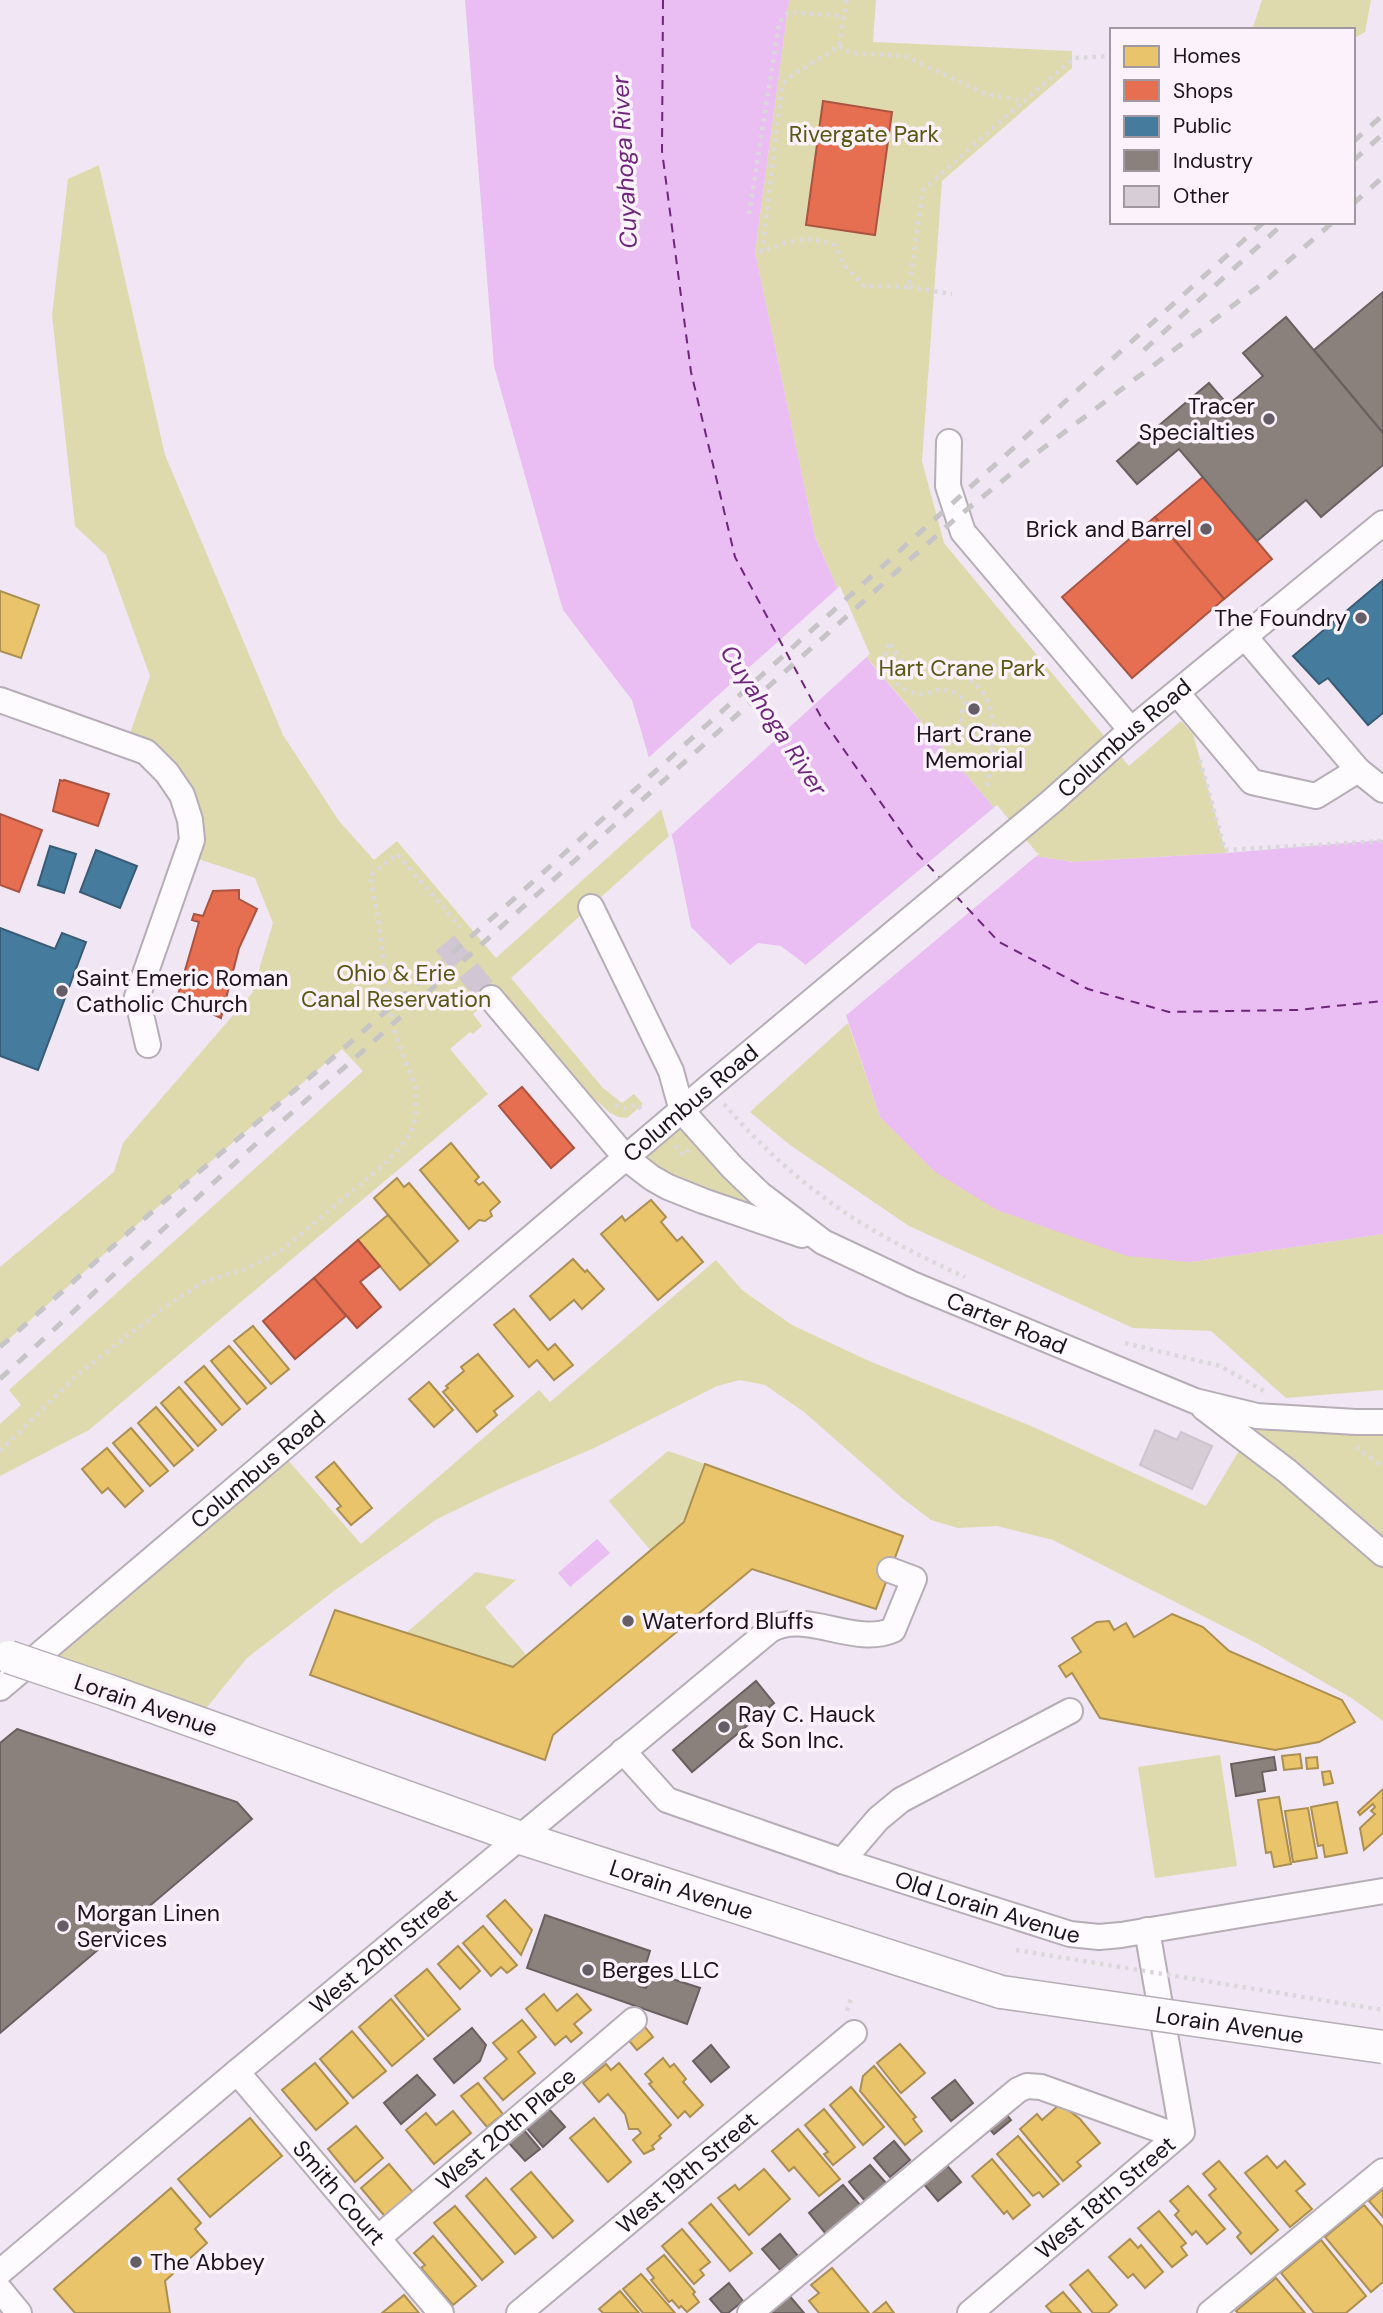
<svg xmlns="http://www.w3.org/2000/svg" width="1383" height="2313" viewBox="0 0 1383 2313" font-family="'DM Sans',sans-serif">
<style>
.green{fill:#dedaae}
.water{fill:#eabdf3}
.pier{fill:#f1e6f3}
.homes{fill:#e9c46a;stroke:#ab8f53;stroke-width:2}
.shops{fill:#e76f51;stroke:#aa5441;stroke-width:2}
.public{fill:#457b9d;stroke:#385c76;stroke-width:2}
.industry{fill:#8a817c;stroke:#69605f;stroke-width:2}
.lines{fill:none;stroke-linecap:round;stroke-linejoin:round}
.ferry{stroke:#6d267a;stroke-width:2;stroke-dasharray:9 7;stroke-linecap:butt}
.building{fill:#d6cdd7;stroke:#cdc4cf;stroke-width:2}
.minor-tunnel{stroke:#d1c6d3;stroke-width:24;stroke-dasharray:24 12;stroke-linecap:butt}
.minor-casing{stroke:#b6adb7;stroke-width:28}
.major-casing{stroke:#b6adb7;stroke-width:35}
.path{stroke:#dbd8dc;stroke-width:4.5;stroke-dasharray:3.5 5;stroke-linecap:butt}
.minor{stroke:#fdfbfd;stroke-width:24}
.major{stroke:#fdfbfd;stroke-width:32}
.rail{stroke:#c6c4c7;stroke-width:5;stroke-dasharray:12 12;stroke-linecap:butt}
.major-bridge-casing{stroke:#b6adb7;stroke-width:35;stroke-linecap:butt}
.path-bridge{stroke:#dbd8dc;stroke-width:4.5;stroke-dasharray:3.5 5;stroke-linecap:butt}
.major-bridge{stroke:#fdfbfd;stroke-width:32}
.poi-dot{fill:#665e67;stroke:#fbf2fc;stroke-width:2.5}
.labels{text-anchor:middle;dominant-baseline:central;stroke-width:7;stroke-linejoin:round;paint-order:stroke}
.park-label{font-size:23px;fill:#585812;stroke:#fbf2fc}
.poi-label{font-size:23px;fill:#1b141c;stroke:#fbf2fc;text-anchor:start}
.street-label{font-size:23px;fill:#1b141c;stroke:#fbf2fc}
.water-label{font-size:24px;font-style:italic;fill:#6d267a;stroke:#fbf2fc}
</style>
<rect width="100%" height="100%" fill="#f1e6f3"/>
<!-- green -->
<g class="green">
<polygon points="789,0 876,0 873,42 1072,51 1072,68 942,181 922,461 944,543 1129,766 1181,721 1193,734 1226,853 1073,862 1035,856 867,658 511,978 603,1088 622,1103 634,1094 643,1104 627,1118 618,1117 609,1112 578,1084 495,993 473,1014 482,1026 473,1034 470,1032 450,1049 488,1094 89,1430 0,1476 0,1424 21,1405 9,1390 363,1071 342,1049 139,1223 0,1347 0,1267 114,1172 123,1143 252,993 273,923 255,878 187,855 182,795 126,745 150,676 106,555 75,526 52,315 68,179 99,165 165,455 283,735 339,821 374,860 397,841 496,958 857,633 815,537 755,252"/>
<polygon points="1262,0 1371,0 1365,32 1353,39 1353,30 1252,30"/>
<polygon points="848,1023 880,1117 1190,1262 1383,1234 1383,1390 1286,1398 1211,1331 1133,1328 909,1226 790,1145 750,1112"/>
<polygon points="682,1111 815,1238 627,1158"/>
<polygon points="716,1260 742,1290 792,1325 869,1361 1031,1426 1206,1506 1243,1444 1189,1407 1383,1431 1383,1721 1353,1699 1258,1644 1053,1540 997,1526 958,1528 931,1520 902,1498 804,1412 765,1385 740,1380 717,1386 594,1448 499,1489 437,1519 335,1590 247,1658 195,1722 30,1663 280,1451 361,1544 539,1390 550,1402"/>
<polygon points="668,1451 705,1464 684,1522 651,1551 609,1501"/>
<polygon points="476,1572 516,1580 485,1607 527,1656 513,1667 406,1633"/>
<polygon points="1220,1755 1237,1866 1155,1878 1138,1767"/>
</g>
<!-- water -->
<g class="water">
<polygon points="465,0 789,0 755,252 815,537 869,661 1035,856 1073,862 1226,853 1383,840 1383,1234 1190,1262 1127,1256 997,1210 935,1172 880,1117 846,1015 806,965 781,946 758,943 730,965 691,927 674,843 632,700 563,610 494,366"/>
<polygon points="597,1539 610,1553 570,1587 558,1573"/>
</g>
<!-- pier -->
<g class="pier">
<polygon points="840,586 870,654 669,837 647,759"/>
<polygon points="997,805 1037,853 1040,853 843,1018 803,967"/>
</g>
<!-- homes -->
<g class="homes">
<polygon points="0,591 39,605 21,658 0,651"/>
<polygon points="451,1143 479,1177 475,1181 479,1185 483,1182 500,1202 490,1211 492,1216 485,1221 479,1220 469,1229 420,1170"/>
<polygon points="397,1178 404,1187 409,1183 458,1241 430,1265 374,1198"/>
<polygon points="651,1200 666,1217 661,1222 677,1241 682,1237 703,1262 658,1300 601,1234 622,1216 625,1221"/>
<polygon points="388,1215 430,1265 400,1290 358,1240"/>
<polygon points="573,1259 585,1272 587,1270 604,1289 582,1309 574,1300 550,1320 530,1296"/>
<polygon points="514,1309 548,1350 555,1344 573,1365 554,1380 537,1360 529,1367 494,1325"/>
<polygon points="253,1326 289,1369 271,1384 234,1341"/>
<polygon points="229,1346 266,1388 247,1404 211,1361"/>
<polygon points="478,1354 513,1396 494,1411 497,1415 477,1432 443,1392 448,1388 446,1386 464,1371 461,1367"/>
<polygon points="204,1366 240,1409 222,1425 185,1382"/>
<polygon points="429,1382 453,1410 434,1427 409,1399"/>
<polygon points="179,1387 216,1430 198,1446 161,1403"/>
<polygon points="156,1407 193,1450 174,1466 138,1423"/>
<polygon points="131,1428 168,1471 150,1486 113,1443"/>
<polygon points="107,1448 143,1491 125,1507 108,1488 102,1493 82,1469"/>
<polygon points="334,1462 372,1508 351,1525 337,1509 341,1506 316,1477"/>
<polygon points="705,1464 903,1536 876,1609 752,1569 553,1735 545,1760 310,1675 335,1610 513,1667 684,1522"/>
<polygon points="1172,1614 1203,1627 1229,1651 1342,1700 1355,1722 1319,1742 1275,1750 1100,1718 1072,1673 1066,1677 1059,1666 1081,1652 1072,1638 1097,1622 1109,1621 1114,1630 1126,1623 1134,1637"/>
<polygon points="1300,1754 1302,1768 1284,1770 1282,1756"/>
<polygon points="1317,1757 1318,1768 1307,1769 1306,1758"/>
<polygon points="1330,1771 1333,1783 1324,1785 1322,1772"/>
<polygon points="1383,1789 1383,1833 1364,1850 1360,1828 1375,1814 1371,1811 1375,1807 1373,1804 1360,1815 1358,1812"/>
<polygon points="1279,1797 1291,1864 1274,1867 1271,1852 1266,1853 1258,1800"/>
<polygon points="1337,1802 1347,1853 1325,1857 1323,1845 1318,1846 1311,1807"/>
<polygon points="1308,1808 1317,1858 1293,1862 1285,1811"/>
<polygon points="505,1900 532,1930 521,1955 487,1916"/>
<polygon points="483,1926 517,1965 507,1973 501,1967 491,1976 463,1943"/>
<polygon points="458,1946 480,1971 460,1989 438,1964"/>
<polygon points="427,1969 460,2009 428,2036 395,1996"/>
<polygon points="544,1994 557,2011 577,1994 591,2010 574,2024 582,2033 571,2042 566,2036 555,2045 526,2009"/>
<polygon points="391,1999 424,2039 392,2066 359,2027"/>
<polygon points="522,2020 536,2037 518,2052 535,2073 503,2100 484,2078 507,2059 493,2043"/>
<polygon points="641,2022 653,2037 637,2050 625,2036"/>
<polygon points="352,2031 386,2071 353,2098 320,2059"/>
<polygon points="900,2044 925,2073 901,2093 877,2063"/>
<polygon points="663,2058 670,2067 674,2064 686,2079 683,2082 703,2105 690,2117 685,2111 678,2118 649,2084 652,2082 645,2074"/>
<polygon points="315,2063 348,2103 316,2130 282,2090"/>
<polygon points="619,2063 671,2125 659,2136 661,2138 652,2146 654,2149 644,2154 633,2140 641,2133 638,2129 629,2129 625,2114 608,2094 599,2102 583,2083 606,2064 611,2070"/>
<polygon points="874,2066 916,2117 913,2119 922,2131 905,2145 860,2091 863,2076"/>
<polygon points="478,2083 503,2114 487,2127 461,2096"/>
<polygon points="851,2087 884,2127 863,2145 830,2105"/>
<polygon points="1060,2104 1080,2119 1100,2143 1077,2162 1081,2166 1063,2181 1020,2129 1037,2114 1042,2120"/>
<polygon points="824,2109 855,2147 833,2165 824,2154 828,2152 805,2125"/>
<polygon points="453,2111 471,2133 434,2164 406,2130 426,2113 436,2125"/>
<polygon points="250,2118 282,2156 210,2217 178,2179"/>
<polygon points="594,2118 631,2162 608,2182 570,2138"/>
<polygon points="356,2126 383,2158 355,2182 328,2149"/>
<polygon points="798,2129 840,2179 819,2196 794,2167 789,2171 772,2151"/>
<polygon points="1018,2136 1059,2184 1043,2197 1039,2192 1033,2196 997,2154"/>
<polygon points="1267,2156 1277,2168 1285,2161 1305,2184 1296,2191 1312,2209 1290,2227 1245,2173"/>
<polygon points="992,2159 1030,2205 1013,2219 1007,2211 1004,2214 972,2176"/>
<polygon points="1219,2161 1278,2230 1251,2254 1237,2237 1241,2233 1209,2195 1216,2189 1203,2174"/>
<polygon points="389,2164 416,2196 388,2220 361,2188"/>
<polygon points="764,2169 790,2199 749,2235 718,2198 735,2185 739,2190"/>
<polygon points="531,2172 573,2221 553,2238 511,2189"/>
<polygon points="486,2178 536,2237 515,2254 466,2196"/>
<polygon points="1188,2186 1225,2229 1207,2244 1196,2231 1192,2235 1175,2215 1179,2211 1170,2201"/>
<polygon points="171,2188 201,2223 195,2229 207,2243 165,2281 170,2313 75,2313 54,2289"/>
<polygon points="1383,2189 1383,2217 1369,2201"/>
<polygon points="711,2204 752,2253 730,2271 689,2223"/>
<polygon points="1364,2205 1383,2227 1383,2282 1371,2292 1325,2237"/>
<polygon points="455,2206 503,2262 482,2280 434,2223"/>
<polygon points="1159,2211 1186,2243 1181,2247 1187,2255 1172,2267 1138,2228"/>
<polygon points="682,2229 710,2262 700,2270 704,2275 694,2284 662,2246"/>
<polygon points="433,2236 476,2286 453,2305 421,2268 425,2265 414,2253"/>
<polygon points="1130,2239 1138,2248 1141,2245 1163,2272 1145,2288 1133,2274 1128,2278 1109,2257"/>
<polygon points="1321,2240 1366,2296 1346,2313 1314,2313 1281,2273"/>
<polygon points="664,2255 695,2292 693,2294 699,2302 687,2312 681,2306 679,2308 672,2300 669,2302 651,2280 654,2278 647,2269"/>
<polygon points="832,2268 869,2313 819,2313 809,2301 819,2293 811,2285"/>
<polygon points="1088,2270 1117,2305 1108,2313 1093,2313 1070,2285"/>
<polygon points="641,2274 675,2313 643,2313 623,2289"/>
<polygon points="1276,2278 1305,2313 1238,2313 1236,2311"/>
<polygon points="620,2291 639,2313 603,2313 599,2309"/>
<polygon points="1063,2292 1081,2313 1052,2313 1046,2306"/>
<polygon points="404,2295 419,2313 382,2313"/>
<polygon points="886,2302 894,2313 873,2313"/>
</g>
<!-- shops -->
<g class="shops">
<polygon points="823,101 892,112 875,235 806,225"/>
<polygon points="1203,477 1272,559 1224,599 1155,517"/>
<polygon points="1155,517 1224,599 1132,678 1062,597"/>
<polygon points="60,780 63,781 64,780 109,794 98,826 53,811"/>
<polygon points="0,814 42,830 19,892 0,885"/>
<polygon points="239,890 239,899 257,909 239,948 221,1018 177,998 199,922 192,920 194,914 203,916 213,891"/>
<polygon points="522,1087 574,1148 551,1168 499,1106"/>
<polygon points="358,1240 380,1266 360,1282 381,1307 357,1328 314,1278"/>
<polygon points="314,1278 346,1316 295,1359 263,1321"/>
</g>
<!-- public -->
<g class="public">
<polygon points="1383,580 1383,713 1368,725 1328,678 1319,684 1293,656"/>
<polygon points="50,846 76,854 64,893 38,885"/>
<polygon points="96,850 137,866 120,908 80,892"/>
<polygon points="0,928 55,949 62,933 86,942 38,1070 0,1056"/>
</g>
<!-- industry -->
<g class="industry">
<polygon points="1383,292 1383,433 1314,350"/>
<polygon points="1286,317 1383,433 1383,465 1321,517 1306,500 1257,541 1179,449 1137,484 1117,461 1209,383 1228,405 1263,376 1243,353"/>
<polygon points="756,1681 774,1703 692,1772 673,1750"/>
<polygon points="17,1729 237,1802 252,1819 0,2033 0,1743"/>
<polygon points="1274,1757 1276,1770 1262,1772 1265,1791 1236,1796 1231,1764"/>
<polygon points="545,1915 650,1951 639,1986 646,1988 651,1972 700,1988 687,2024 527,1968"/>
<polygon points="472,2028 486,2045 480,2061 454,2083 434,2059"/>
<polygon points="711,2045 729,2067 711,2082 693,2061"/>
<polygon points="417,2075 435,2095 401,2124 384,2103"/>
<polygon points="955,2080 973,2103 951,2121 932,2098"/>
<polygon points="548,2108 565,2127 543,2147 526,2127"/>
<polygon points="1003,2110 1011,2120 994,2134 986,2125"/>
<polygon points="523,2129 540,2149 525,2161 508,2142"/>
<polygon points="894,2141 910,2160 890,2177 874,2158"/>
<polygon points="945,2163 961,2182 938,2201 922,2182"/>
<polygon points="870,2165 886,2183 865,2201 849,2182"/>
<polygon points="843,2185 861,2206 826,2234 809,2213"/>
<polygon points="780,2234 798,2256 780,2270 762,2249"/>
<polygon points="729,2283 743,2301 728,2313 722,2313 710,2299"/>
<polygon points="788,2294 804,2313 767,2313"/>
</g>
<g class="lines">
<!-- ferry -->
<g class="ferry">
<polyline points="663,0 662,151 691,372 735,557 821,717 914,850 941,879"/>
<polyline points="956,896 999,942 1088,989 1169,1012 1297,1010 1383,1001"/>
</g>
</g>
<!-- building -->
<polygon class="building" points="1155,1430 1177,1440 1181,1432 1212,1446 1192,1489 1140,1465"/>
<g class="lines">
<!-- minor-tunnel -->
<polyline class="minor-tunnel" points="445,943 491,998"/>
<!-- minor casing -->
<g class="minor-casing">
<g id="minor">
<polyline points="949,442 948,486 963,532 1131,730"/>
<polyline points="1245,637 1358,770 1383,790"/>
<polyline points="1177,693 1252,782 1316,796 1358,770"/>
<polyline points="0,700 146,752 167,773 182,795 190,820 192,840 137,997 148,1045"/>
<path id="s1" d="M 591,907 L 671,1071 L 682,1111 L 732,1167 L 760,1194 L 823,1242 L 912,1284 L 1195,1401 L 1257,1416 L 1356,1422 L 1383,1422"/>
<polyline points="491,998 626,1158 652,1178 668,1187 703,1201 802,1235"/>
<polyline points="1204,1408 1287,1471 1383,1554"/>
<path id="s2" d="M 0,1688 L 709,1087 L 1052,801 L 1131,730 L 1383,523"/>
<path id="s3" d="M 623,1751 L 667,1800 L 842,1861 L 1070,1934 L 1099,1937 L 1121,1935 L 1383,1891"/>
<polyline points="842,1861 878,1819 901,1800 1070,1711"/>
<path id="s4" d="M 237,2072 L 441,2313"/>
<path id="s5" d="M 378,2238 L 634,2020"/>
<path id="s6" d="M 0,2272 L 237,2072 L 770,1630 C 805,1609 854,1647 893,1630 L 914,1579 L 890,1570"/>
<polyline points="0,2290 19,2313"/>
<path id="s7" d="M 519,2313 L 854,2033"/>
<polyline points="750,2313 1018,2090 1027,2086 1041,2087 1177,2136"/>
<path id="s8" d="M 970,2313 L 1182,2132 L 1147,1930"/>
<polyline points="1210,2313 1383,2171"/>
</g>
</g>
<!-- major casing -->
<g class="major-casing">
<g id="major">
<path id="s9" d="M 109,1691 L 521,1838 L 1001,1992"/>
</g>
</g>
<!-- path -->
<g class="path">
<path d="M 847,0 L 839,46 L 791,76 L 782,86 L 762,252 C 790,241 805,234 835,245 L 844,265 L 864,286 L 909,287 L 923,190 L 1024,101"/>
<polyline points="839,46 851,53 905,56 986,94 1024,101 1074,58 1112,56"/>
<polyline points="749,214 779,23 788,12 844,16"/>
<polyline points="909,287 952,294"/>
<polyline points="1200,760 1225,850 1383,841"/>
<path d="M 987,786 C 990,766 995,743 993,722 C 990,698 977,675 951,674 C 940,673 929,677 919,673 C 905,668 896,655 890,642 C 889,645 886,649 886,652 C 882,672 901,694 920,694 C 930,694 938,688 947,690 C 954,691 960,697 966,701 C 953,727 967,740 993,745"/>
<path d="M 724,1104 C 754,1139 789,1172 826,1199 C 867,1230 919,1256 965,1277"/>
<polyline points="615,1105 625,1108 636,1104 643,1111"/>
<polyline points="675,1146 683,1155 689,1150"/>
<polyline points="1125,1343 1220,1366 1264,1391"/>
<polyline points="1356,1447 1383,1467"/>
<polyline points="0,1451 76,1376 166,1306 204,1282 246,1269 282,1250 388,1161 411,1133 416,1116 416,1089 396,1036 388,1003 379,924 370,876 397,854 460,927"/>
<polyline points="847,2011 851,1998"/>
</g>
<!-- minor -->
<use href="#minor" class="minor"/>
<!-- major -->
<use href="#major" class="major"/>
<!-- rail -->
<g class="rail">
<polyline points="1353,142 1383,115"/>
<polyline points="1353,161 1383,134"/>
<polyline points="1353,204 1383,177"/>
<polyline points="1144,350 1285,222"/>
<polyline points="0,1347 139,1223 336,1055 516,897 1264,222"/>
<polyline points="0,1379 258,1142 346,1066 954,520 1038,452 1263,283 1333,222"/>
</g>
<!-- major-bridge casing -->
<g class="major-bridge-casing">
<g id="major-bridge">
<polyline points="9,1657 109,1691"/>
<path id="s10" d="M 1001,1992 L 1383,2047"/>
</g>
</g>
<!-- path-bridge -->
<polyline class="path-bridge" points="1016,1950 1383,2010"/>
<!-- major-bridge -->
<use href="#major-bridge" class="major-bridge"/>
</g>
<!-- markers -->
<g class="poi-dot">
<circle cx="1269" cy="419" r="7"/>
<circle cx="1206" cy="529" r="7"/>
<circle cx="1361" cy="618" r="7"/>
<circle cx="974" cy="709" r="7"/>
<circle cx="62" cy="991" r="7"/>
<circle cx="628" cy="1621" r="7"/>
<circle cx="724" cy="1727" r="7"/>
<circle cx="63" cy="1926" r="7"/>
<circle cx="588" cy="1970" r="7"/>
<circle cx="136" cy="2262" r="7"/>
</g>
<g class="labels">
<!-- park labels -->
<g class="park-label">
<text x="864" y="134">Rivergate Park</text>
<text x="962" y="668">Hart Crane Park</text>
<text x="396" y="973">Ohio &amp; Erie<tspan x="396" dy="26">Canal Reservation</tspan></text>
</g>
<!-- poi labels -->
<g class="poi-label">
<text x="1255" y="406" text-anchor="end">Tracer<tspan x="1255" dy="26">Specialties</tspan></text>
<text x="1192" y="529" text-anchor="end">Brick and Barrel</text>
<text x="1347" y="618" text-anchor="end">The Foundry</text>
<text x="974" y="734" text-anchor="middle">Hart Crane<tspan x="974" dy="26">Memorial</tspan></text>
<text x="76" y="978">Saint Emeric Roman<tspan x="76" dy="26">Catholic Church</tspan></text>
<text x="642" y="1621">Waterford Bluffs</text>
<text x="738" y="1714">Ray C. Hauck<tspan x="738" dy="26">&amp; Son Inc.</tspan></text>
<text x="77" y="1913">Morgan Linen<tspan x="77" dy="26">Services</tspan></text>
<text x="602" y="1970">Berges LLC</text>
<text x="150" y="2262">The Abbey</text>
</g>
<!-- street labels -->
<g class="street-label">
<text stroke="none"><textPath href="#s2" startOffset="1472">Columbus Road</textPath></text>
<text stroke="none"><textPath href="#s2" startOffset="905">Columbus Road</textPath></text>
<text stroke="none"><textPath href="#s1" startOffset="618">Carter Road</textPath></text>
<text stroke="none"><textPath href="#s2" startOffset="338">Columbus Road</textPath></text>
<text transform="translate(146 1705) rotate(19)">Lorain Avenue</text>
<text stroke="none"><textPath href="#s9" startOffset="606">Lorain Avenue</textPath></text>
<text stroke="none"><textPath href="#s3" startOffset="404">Old Lorain Avenue</textPath></text>
<text stroke="none"><textPath href="#s6" startOffset="500">West 20th Street</textPath></text>
<text stroke="none"><textPath href="#s10" startOffset="231">Lorain Avenue</textPath></text>
<text stroke="none"><textPath href="#s5" startOffset="168">West 20th Place</textPath></text>
<text stroke="none"><textPath href="#s7" startOffset="219">West 19th Street</textPath></text>
<text stroke="none"><textPath href="#s4" startOffset="158">Smith Court</textPath></text>
<text stroke="none"><textPath href="#s8" startOffset="178">West 18th Street</textPath></text>
</g>
<!-- water labels -->
<g class="water-label">
<text transform="translate(624 162) rotate(-93)">Cuyahoga River</text>
<text transform="translate(774 720) rotate(57)">Cuyahoga River</text>
</g>
</g>
<!-- legend -->
<rect x="1110" y="28" width="245" height="196" fill="#fbf2fc" stroke="#a199a2" stroke-width="2"/>
<rect x="1124" y="46" width="35" height="21" fill="#e9c46a" stroke="#a199a2" stroke-width="2"/>
<text x="1173" y="63" font-size="21" fill="#1b141c">Homes</text>
<rect x="1124" y="80" width="35" height="21" fill="#e76f51" stroke="#a199a2" stroke-width="2"/>
<text x="1173" y="98" font-size="21" fill="#1b141c">Shops</text>
<rect x="1124" y="116" width="35" height="21" fill="#457b9d" stroke="#a199a2" stroke-width="2"/>
<text x="1173" y="133" font-size="21" fill="#1b141c">Public</text>
<rect x="1124" y="150" width="35" height="21" fill="#8a817c" stroke="#a199a2" stroke-width="2"/>
<text x="1173" y="168" font-size="21" fill="#1b141c">Industry</text>
<rect x="1124" y="186" width="35" height="21" fill="#d6cdd7" stroke="#a199a2" stroke-width="2"/>
<text x="1173" y="203" font-size="21" fill="#1b141c">Other</text>
</svg>
